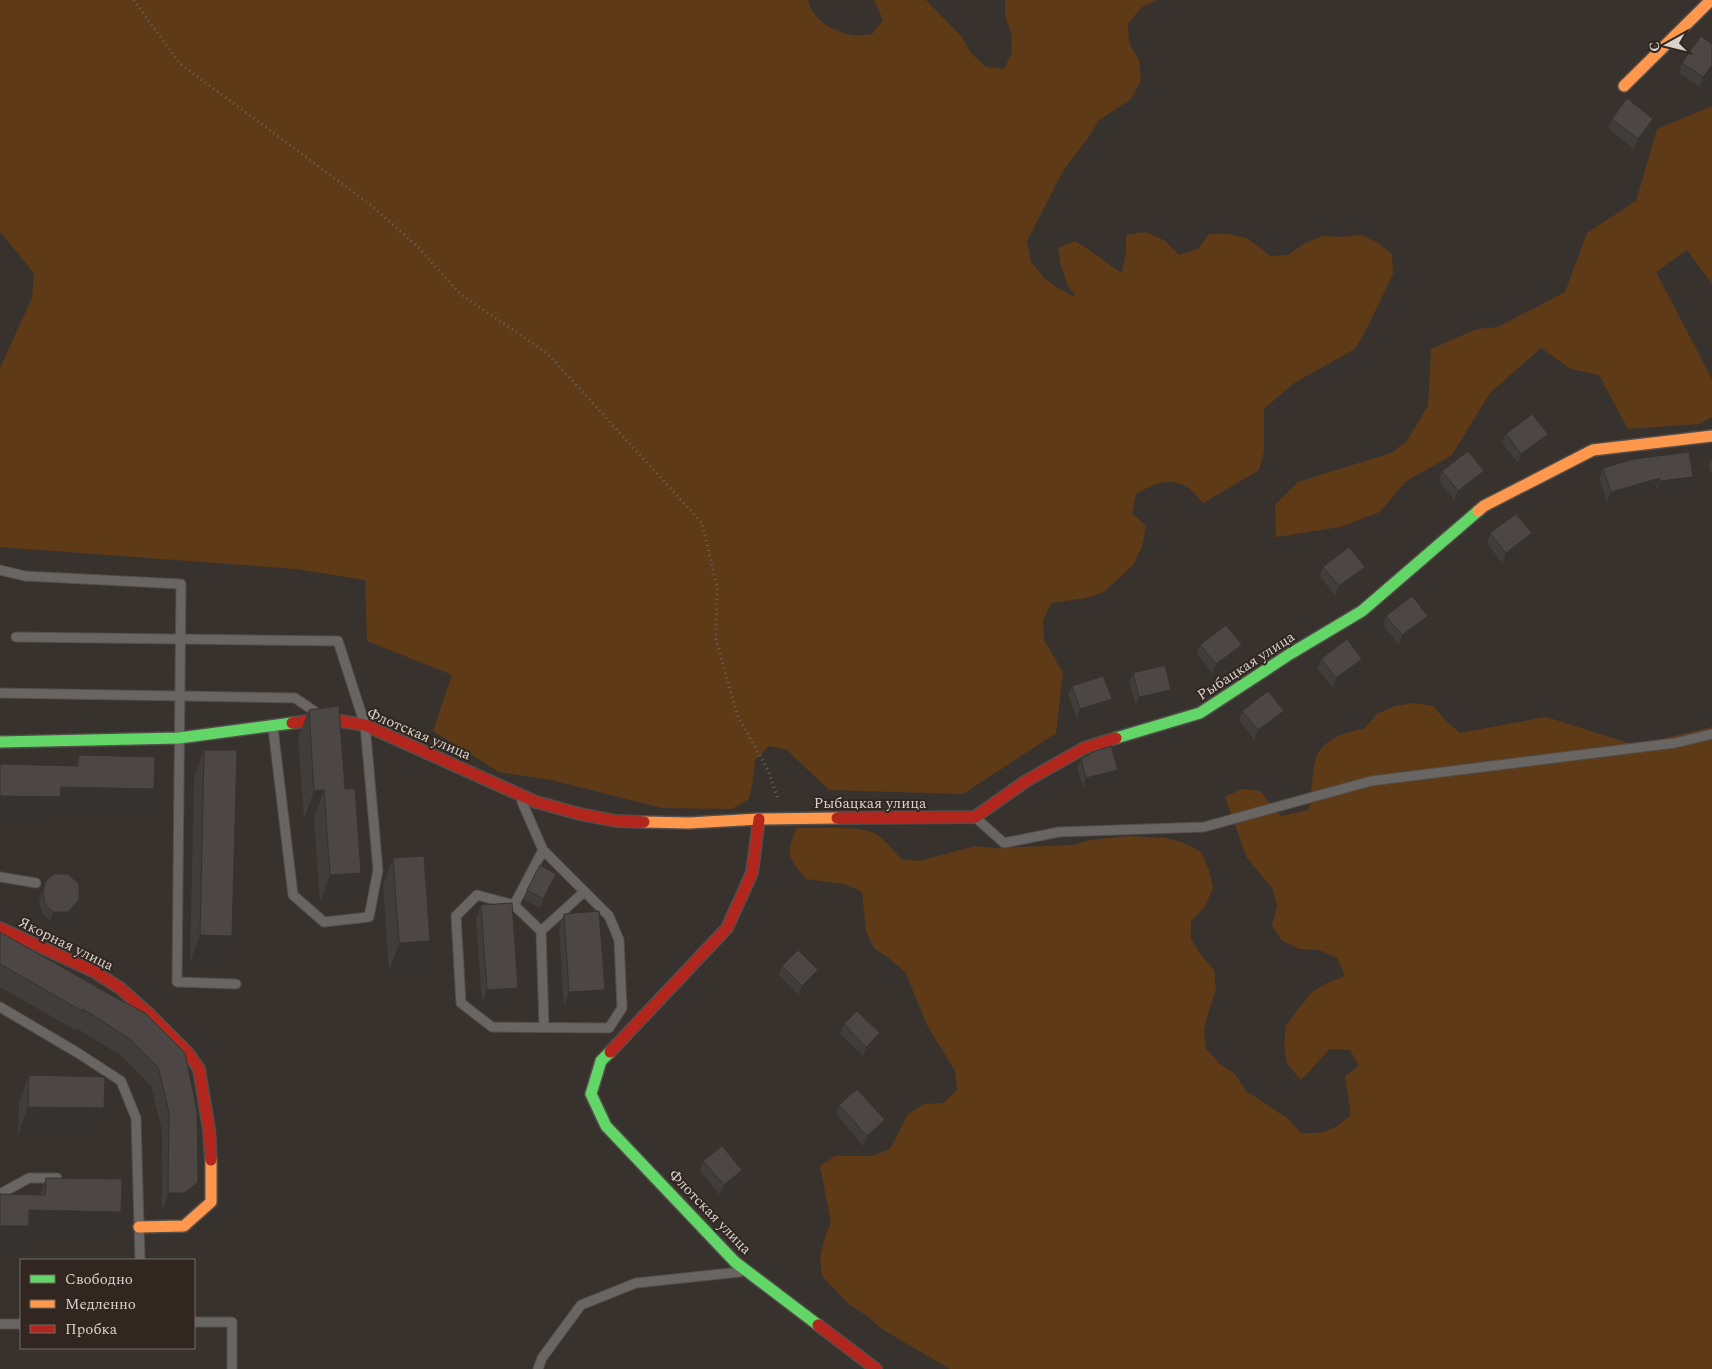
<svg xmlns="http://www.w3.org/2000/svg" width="1712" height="1369" viewBox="0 0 1712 1369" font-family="Spectral,serif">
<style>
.green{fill:#5f3a17}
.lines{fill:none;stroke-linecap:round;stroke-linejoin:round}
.lane-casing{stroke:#534e4a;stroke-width:11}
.fast-casing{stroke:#534e4a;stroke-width:14}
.slow-casing{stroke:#534e4a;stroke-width:14}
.jam-casing{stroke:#534e4a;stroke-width:14}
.path{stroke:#686461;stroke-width:3;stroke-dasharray:1 4;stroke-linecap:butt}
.lane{stroke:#696562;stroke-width:9}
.fast{stroke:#63d668;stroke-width:11}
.slow{stroke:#ff974d;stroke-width:11}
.jam{stroke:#b3261e;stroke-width:11}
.wall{fill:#413d3a}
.shaded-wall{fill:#353230}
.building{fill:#4c4744;stroke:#353230}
.labels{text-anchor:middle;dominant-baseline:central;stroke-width:4;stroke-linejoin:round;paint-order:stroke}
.street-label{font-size:15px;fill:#d8d1cc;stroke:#312720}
</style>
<rect width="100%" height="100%" fill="#38322e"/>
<!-- green -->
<g class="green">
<path d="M 0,0 L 808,0 C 812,20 834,32 852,35 C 858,36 866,35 872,34 L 883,20 L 874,0 L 926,0 L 961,36 L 971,53 L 986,67 L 1004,69 L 1012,52 L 1011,33 L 1005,15 L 1005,0 L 1157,0 L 1141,8 L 1128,24 L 1129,43 L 1139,60 L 1141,80 L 1131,99 L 1099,120 L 1088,138 L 1063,171 L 1027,241 L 1031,262 L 1045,279 L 1061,290 L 1077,298 L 1067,284 L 1061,265 L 1058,248 L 1075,241 C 1092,251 1106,263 1122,273 L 1126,252 L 1126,235 L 1146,232 L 1165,241 L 1179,255 L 1198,249 L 1209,234 L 1228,234 L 1247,238 L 1270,256 L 1288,255 L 1305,243 L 1323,236 L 1342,237 L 1361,235 L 1378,243 L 1392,254 L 1393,274 L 1365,332 L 1355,349 L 1294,383 L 1264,409 L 1264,452 L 1259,470 L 1203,503 C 1198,499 1194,492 1189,488 C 1171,476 1152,484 1136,494 L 1132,513 L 1146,526 L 1142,547 L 1133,565 L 1104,592 L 1086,598 L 1051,603 L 1043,621 L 1044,640 L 1063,673 L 1056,733 L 963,794 L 829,790 L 787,750 L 769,746 L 755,760 L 753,780 L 749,799 L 732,809 L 662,808 L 551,780 L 499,772 L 433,731 L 452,675 L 367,641 L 365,580 L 296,569 L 0,547 L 0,368 L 32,298 L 34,273 L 0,232 Z"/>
<polygon points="1712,106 1712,284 1687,250 1656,272 1712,379 1712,417 1699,424 1628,429 1599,375 1571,369 1541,348 1490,393 1452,455 1405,482 1380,512 1340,527 1276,537 1275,505 1298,482 1391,453 1406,442 1428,406 1431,349 1477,329 1498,327 1565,292 1587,233 1636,201 1657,129"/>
<path d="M 1414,703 L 1433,706 L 1445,720 L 1460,733 L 1546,717 L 1635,745 L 1712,727 L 1712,1369 L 950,1369 L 882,1329 L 866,1315 L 850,1305 L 822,1276 L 820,1258 L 824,1240 L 831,1222 L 820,1166 L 835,1156 L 872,1156 L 890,1149 L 908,1114 L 924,1104 L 943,1103 L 957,1090 L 955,1071 L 928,1027 L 905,972 L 890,959 L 874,948 L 866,931 L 862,892 L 845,884 L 806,879 C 788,858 785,853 797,828 C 815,828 856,826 872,832 C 883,836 893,850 901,859 L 919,861 L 975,846 L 994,848 L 1073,845 L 1091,840 L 1129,836 L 1166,838 L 1184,843 L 1201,852 L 1209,870 L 1213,888 L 1205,907 L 1191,921 L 1191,939 L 1201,955 L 1214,970 L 1216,990 L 1209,1010 L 1204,1030 L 1206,1049 L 1220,1064 L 1235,1074 L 1246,1091 L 1287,1118 L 1301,1133 C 1326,1134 1332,1131 1351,1115 L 1345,1076 L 1359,1066 L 1350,1050 L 1330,1049 L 1301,1080 L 1287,1064 L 1284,1044 L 1286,1025 L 1311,993 L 1327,983 L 1345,976 L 1337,958 L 1319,950 L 1299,949 L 1281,940 L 1272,925 L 1277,906 L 1272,888 L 1247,858 L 1225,797 L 1241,789 L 1260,791 L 1281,816 L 1309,810 C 1311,799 1313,761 1317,755 C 1327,737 1346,732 1364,729 L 1377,714 L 1395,706 Z"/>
</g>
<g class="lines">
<!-- lane casing -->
<g class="lane-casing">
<g id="lane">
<polyline points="0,570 25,576 181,584 177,982 236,984"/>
<polyline points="16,637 338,641 365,725 378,870 369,917 324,922 293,895 273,728"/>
<polyline points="0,693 295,698 320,715"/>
<polyline points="522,802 543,850 609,916 619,940 622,1008 609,1028 492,1027 461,1003 456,916 477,895 514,905 543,850"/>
<polyline points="977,819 1004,843 1059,832 1204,827 1371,781 1675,743 1712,734"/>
<polyline points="0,877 36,883"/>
<polyline points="514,905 541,931 544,1027"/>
<polyline points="541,931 584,892"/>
<polyline points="0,1007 78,1053 121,1081 136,1118 140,1260"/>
<polyline points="0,1194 29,1178 57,1178"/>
<polyline points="194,1322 232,1322 232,1369"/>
<polyline points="0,1324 21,1324"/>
<polyline points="538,1369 542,1358 581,1305 636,1283 740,1272"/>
</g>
</g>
<!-- fast casing -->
<g class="fast-casing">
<g id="fast">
<polyline points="1116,738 1200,713 1290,654 1362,611 1478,511"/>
<polyline points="0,742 179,738 292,723"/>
<polyline points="610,1052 601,1061 591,1094 606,1126 735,1262 818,1325"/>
</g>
</g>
<!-- slow casing -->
<g class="slow-casing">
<g id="slow">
<polyline points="1624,86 1711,0"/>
<polyline points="1478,511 1484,506 1593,450 1712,436"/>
<polyline points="644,822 689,823 759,819 837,818"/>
<polyline points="139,1227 184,1226 211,1202 211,1160"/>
</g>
</g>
<!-- jam casing -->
<g class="jam-casing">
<g id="jam">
<polyline points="292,723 327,719 365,725 536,802 580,814 616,821 644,822"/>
<polyline points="837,818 975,817 1026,781 1084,748 1116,738"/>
<polyline points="0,928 95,972 120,988 149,1014 188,1053 199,1069 209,1129 211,1160"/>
<polyline points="610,1052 727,928 752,873 759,819"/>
<polyline points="818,1325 876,1369"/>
</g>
</g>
<!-- path -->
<polyline class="path" points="134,0 179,63 372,206 418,247 460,294 547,353 702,523 717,587 716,639 737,715 768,770 778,799"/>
<!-- lane -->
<use href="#lane" class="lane"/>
<!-- fast -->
<use href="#fast" class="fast"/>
<!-- slow -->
<use href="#slow" class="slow"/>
<!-- jam -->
<use href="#jam" class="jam"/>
</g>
<!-- wall -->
<g class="wall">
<polygon points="1682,63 1712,70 1700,87 1679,73"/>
<polygon points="1612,119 1649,128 1634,149 1608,128"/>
<polygon points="1506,434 1548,434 1544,443 1518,463 1502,443"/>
<polygon points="1712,458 1712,476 1709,466"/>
<polygon points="1634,459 1689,487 1657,490 1656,487 1607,502 1599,478 1603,468"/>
<polygon points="1442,471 1484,471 1481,481 1454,500 1439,481"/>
<polygon points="1490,533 1529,543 1502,563 1487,543"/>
<polygon points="1323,567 1365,567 1362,576 1335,596 1320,576"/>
<polygon points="1386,616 1428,616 1425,625 1399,645 1383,625"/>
<polygon points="1200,645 1239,654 1213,674 1197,654"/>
<polygon points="1321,659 1359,668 1333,688 1317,668"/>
<polygon points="1133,673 1171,690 1168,699 1136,706 1129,682"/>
<polygon points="1072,686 1108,709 1077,719 1068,695"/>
<polygon points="309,710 345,789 351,900 320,902 314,818 304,819 298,737"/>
<polygon points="1242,711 1280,720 1254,740 1239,720"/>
<polygon points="204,750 232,936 222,964 190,963 194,777"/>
<polygon points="79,755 154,789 146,812 56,810 52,821 0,819 0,764 75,766"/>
<polygon points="1081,759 1114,780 1083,788 1077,768"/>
<polygon points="393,858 420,969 389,971 383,886"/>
<polygon points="556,874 553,883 540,908 524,900 527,890"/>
<polygon points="45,882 79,900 76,910 64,922 50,921 42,913 39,901"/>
<polygon points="481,905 518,988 513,1002 482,1004 476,919"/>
<polygon points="564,914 605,990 599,1004 564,1007 559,928"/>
<polygon points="0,932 109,994 145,1013 198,1182 191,1201 178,1212 162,1212 162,1131 151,1086 123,1057 76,1028 75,1030 0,987"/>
<polygon points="782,966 814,979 798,995 779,975"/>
<polygon points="844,1024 876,1043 863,1056 840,1034"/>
<polygon points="29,1075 104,1108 94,1136 18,1135 19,1103"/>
<polygon points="839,1105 885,1120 881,1129 863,1146 836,1114"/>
<polygon points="703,1161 738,1180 720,1195 700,1171"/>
<polygon points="46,1178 121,1212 111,1239 25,1237 19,1254 0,1254 0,1194 40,1195"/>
</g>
<!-- shaded-wall -->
<g class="shaded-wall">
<polygon points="1712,65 1712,70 1700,87 1703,77"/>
<polygon points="1653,119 1649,128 1634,149 1638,139"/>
<polygon points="1548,434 1544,443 1518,463 1521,454"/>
<polygon points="1484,471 1481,481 1454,500 1458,491"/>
<polygon points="1693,477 1689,487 1657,490 1660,481"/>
<polygon points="1660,478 1656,487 1607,502 1611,492"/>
<polygon points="1532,533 1529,543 1502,563 1506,553"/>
<polygon points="1365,567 1362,576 1335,596 1339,586"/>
<polygon points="1428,616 1425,625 1399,645 1402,635"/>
<polygon points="1242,645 1239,654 1213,674 1216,664"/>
<polygon points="1362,659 1359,668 1333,688 1336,678"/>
<polygon points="1171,690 1168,699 1136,706 1139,697"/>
<polygon points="1112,699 1108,709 1077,719 1080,709"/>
<polygon points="1284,711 1280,720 1254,740 1258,730"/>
<polygon points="1118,770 1114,780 1083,788 1086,778"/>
<polygon points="61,787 154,789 146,812 56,810 52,821 0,819 0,796"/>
<polygon points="324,790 314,818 304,819 314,791"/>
<polygon points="361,873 351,900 320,902 330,875"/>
<polygon points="556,874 553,883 540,908 543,899"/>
<polygon points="79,900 76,910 64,922 50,921 53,912"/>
<polygon points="200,935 232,936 222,964 190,963"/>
<polygon points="430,941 420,969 389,971 399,943"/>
<polygon points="818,970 814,979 798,995 802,986"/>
<polygon points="518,988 513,1002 482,1004 487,990"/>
<polygon points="605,990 599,1004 564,1007 569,992"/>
<polygon points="880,1033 876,1043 863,1056 866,1047"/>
<polygon points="28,1107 104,1108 94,1136 18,1135"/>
<polygon points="885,1120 881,1129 863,1146 867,1136"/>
<polygon points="742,1170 738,1180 720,1195 724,1185"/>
<polygon points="198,1182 191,1201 178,1212 162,1212 168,1193"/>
<polygon points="29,1210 121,1212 111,1239 25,1237 19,1254 0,1254 0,1226"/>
</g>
<!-- building -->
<g class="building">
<polygon points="1701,36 1712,44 1712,65 1703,77 1682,63"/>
<polygon points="1627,98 1653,119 1638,139 1612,119"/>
<polygon points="1532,414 1548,434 1521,454 1506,434"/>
<polygon points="1468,451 1484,471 1458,491 1442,471"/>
<polygon points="1689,452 1693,477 1660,481 1660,478 1611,492 1603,468 1634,459"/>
<polygon points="1516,514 1532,533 1506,553 1490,533"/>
<polygon points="1349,547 1365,567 1339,586 1323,567"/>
<polygon points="1412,596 1428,616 1402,635 1386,616"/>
<polygon points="1226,625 1242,645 1216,664 1200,645"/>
<polygon points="1347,639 1362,659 1336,678 1321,659"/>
<polygon points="1165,665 1171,690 1139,697 1133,673"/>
<polygon points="1103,676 1112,699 1080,709 1072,686"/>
<polygon points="1268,691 1284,711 1258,730 1242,711"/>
<polygon points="339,706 345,789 355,788 361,873 330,875 324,790 314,791 309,710"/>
<polygon points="1111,746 1118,770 1086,778 1081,759 1093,752"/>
<polygon points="204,750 237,750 232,936 200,935"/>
<polygon points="79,755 155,757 154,789 61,787 60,797 0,796 0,764 78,766"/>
<polygon points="424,856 430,941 399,943 393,858"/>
<polygon points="540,865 556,874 543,899 527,890"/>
<polygon points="54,874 68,874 79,884 79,900 68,912 53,912 45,904 43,892 45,882"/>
<polygon points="512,903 518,988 487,990 481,905"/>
<polygon points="599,911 605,990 569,992 564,914"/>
<polygon points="0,932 109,994 145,1013 185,1053 197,1111 198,1182 185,1193 168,1193 169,1112 158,1067 130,1039 83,1009 82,1011 0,964"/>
<polygon points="798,950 818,970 802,986 782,966"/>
<polygon points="857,1011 880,1033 866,1047 844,1024"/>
<polygon points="29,1075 105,1077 104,1108 28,1107"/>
<polygon points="857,1089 885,1120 867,1136 839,1105"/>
<polygon points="722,1146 742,1170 724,1185 703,1161"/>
<polygon points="46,1178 122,1179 121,1212 29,1210 29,1226 0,1226 0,1194 45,1195"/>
</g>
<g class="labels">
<!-- street labels -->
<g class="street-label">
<text transform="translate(1246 666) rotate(-33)">Рыбацкая улица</text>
<text transform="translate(419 734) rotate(23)">Флотская улица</text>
<text x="870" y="803">Рыбацкая улица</text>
<text transform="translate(66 944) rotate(26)">Якорная улица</text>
<text transform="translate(710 1212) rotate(46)">Флотская улица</text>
</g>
</g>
<!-- legend -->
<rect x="20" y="1259" width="175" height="90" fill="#312720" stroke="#746b65"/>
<rect x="30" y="1275" width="25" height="8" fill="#63d668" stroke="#746b65"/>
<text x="65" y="1284" font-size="15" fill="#d8d1cc">Свободно</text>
<rect x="30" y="1300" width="25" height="8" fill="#ff974d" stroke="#746b65"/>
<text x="65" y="1309" font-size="15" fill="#d8d1cc">Медленно</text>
<rect x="30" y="1325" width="25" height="8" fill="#b3261e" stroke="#746b65"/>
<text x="65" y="1334" font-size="15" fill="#d8d1cc">Пробка</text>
<!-- north arrow -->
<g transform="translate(1667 45) rotate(262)" stroke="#312720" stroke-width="4" paint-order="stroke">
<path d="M0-4L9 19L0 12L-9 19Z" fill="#d8d1cc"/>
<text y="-8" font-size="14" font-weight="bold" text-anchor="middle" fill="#d8d1cc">С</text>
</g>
</svg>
